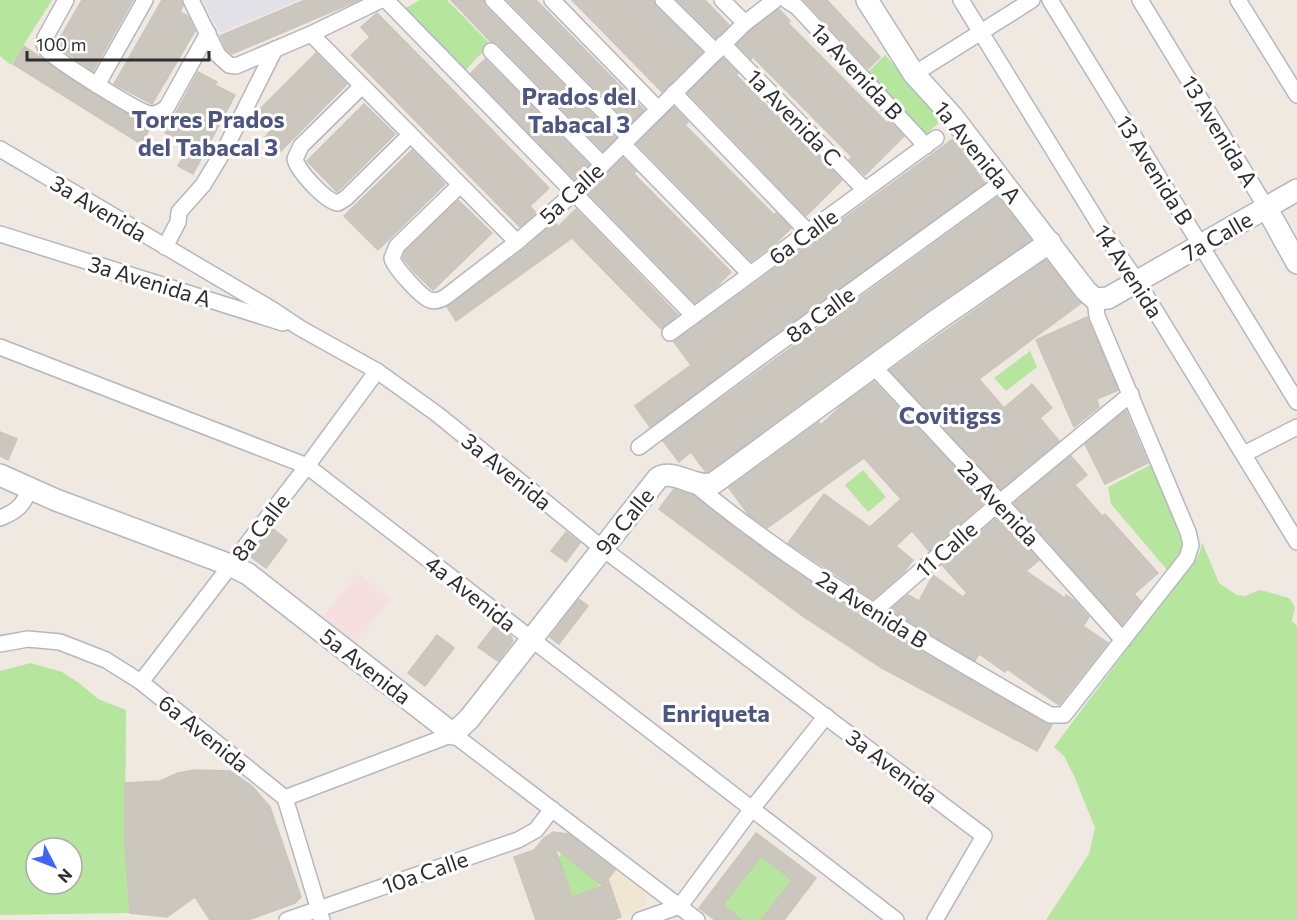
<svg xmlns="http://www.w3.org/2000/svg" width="1297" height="920" viewBox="0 0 1297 920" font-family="Commissioner,sans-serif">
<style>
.industrial{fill:#e3e1e8}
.education{fill:#f0e6d1}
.medical{fill:#f5dfe0}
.green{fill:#b6e59e;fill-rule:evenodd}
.building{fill:#cbc7bf;stroke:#cbc5ba;stroke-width:1.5;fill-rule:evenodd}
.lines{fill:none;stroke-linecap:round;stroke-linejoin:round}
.street-casing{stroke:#b4b7c1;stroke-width:18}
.secondary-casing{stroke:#b4b7c1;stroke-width:24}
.street{stroke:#fff;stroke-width:15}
.secondary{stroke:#fff;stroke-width:21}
.labels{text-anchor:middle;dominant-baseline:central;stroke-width:6;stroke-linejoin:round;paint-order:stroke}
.street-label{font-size:22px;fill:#2e2e2e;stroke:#fff}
.neighbourhood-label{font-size:24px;font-weight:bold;fill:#4d5680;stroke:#fff}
</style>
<rect width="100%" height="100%" fill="#efe9e1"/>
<!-- industrial -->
<polygon class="industrial" points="202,0 299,0 220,33"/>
<!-- education -->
<polygon class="education" points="553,832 559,832 571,835 640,887 647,897 644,906 612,920 536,920 514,857 534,850"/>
<!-- medical -->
<polygon class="medical" points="358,573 390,600 351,647 319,621"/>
<!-- green -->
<g class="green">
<polygon points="0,0 52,0 11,65 0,56"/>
<polygon points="420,0 447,0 490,44 462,74 402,10"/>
<polygon points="885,55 942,120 926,134 867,73"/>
<polygon points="1030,351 1037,367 1006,391 994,378"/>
<polygon points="1154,463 1184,548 1168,571 1111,504 1108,487"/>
<polygon points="863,470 886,497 868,512 845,485"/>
<path d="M 1202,542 L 1219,583 L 1237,595 L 1245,596 L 1260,590 L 1289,598 L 1295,607 L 1292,621 L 1297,626 L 1297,920 L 1046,920 L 1089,854 L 1095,828 L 1075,778 L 1064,756 L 1054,747 L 1188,567 C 1198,559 1200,554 1202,542 Z"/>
<path d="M 31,663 L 62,672 L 79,683 L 98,699 L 126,710 L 125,844 L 130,913 L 0,915 L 0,671 ZM 36,848 L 72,848 L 72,884 L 36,884 Z"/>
<polygon points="562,853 598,882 600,887 572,897 563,870 554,864"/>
<polygon points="761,856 792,880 761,920 742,920 723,905"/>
</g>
<!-- building -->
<g class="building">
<polygon points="82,0 133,0 93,71 56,45"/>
<polygon points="162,0 181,0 183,6 180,12 188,16 195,31 152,104 114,84"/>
<polygon points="305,0 359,0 232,54 226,49 220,36"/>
<polygon points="451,0 484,0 486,7 616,138 603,151 498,44 491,42"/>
<polygon points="507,0 536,0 644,110 630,124"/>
<polygon points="572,0 654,0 656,7 702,52 662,92"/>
<polygon points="677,0 705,0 729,25 716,38"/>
<polygon points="804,0 827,0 880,57 868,69"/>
<polygon points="779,9 790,21 788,23 887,123 889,121 904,136 865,175 849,160 852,157 753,57 751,59 737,45 751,30"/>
<polygon points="377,13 549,188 530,206 536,213 520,227 351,55 370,37 361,27"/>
<polygon points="24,46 92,93 126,113 152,125 141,144 13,64"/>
<polygon points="316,53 347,84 280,152 265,137 274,127 258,111"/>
<polygon points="723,58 738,73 736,75 842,180 806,216 688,93"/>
<polygon points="485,59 589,165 574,179 471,73"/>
<polygon points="198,72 217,82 215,85 235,95 193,174 178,166 190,146 165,133"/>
<polygon points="364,104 395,134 337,192 307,161"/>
<polygon points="674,107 688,122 685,125 774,215 776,213 791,228 776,243 751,261 637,144"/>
<polygon points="953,139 985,183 650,427 635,406 691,365 674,342"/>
<polygon points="412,150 445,184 378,250 344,216"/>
<polygon points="623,158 636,171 634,174 731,272 717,286 695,303 588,193"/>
<polygon points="998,197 1031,240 926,312 709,471 706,472 691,452 679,462 663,441"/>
<polygon points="458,200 492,233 433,290 414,272 403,258 405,252"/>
<polygon points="576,209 678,315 661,329 572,238 456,321 447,307 523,250 550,226 556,223 558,227"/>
<polygon points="1046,260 1081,303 979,379 1004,408 1032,384 1052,408 1040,418 1059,441 1001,489 890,370"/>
<polygon points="1087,317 1118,390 1097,399 1099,407 1074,427 1036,340"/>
<polygon points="874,382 986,501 929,551 912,531 896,546 913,560 903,573 873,599 788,543 824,494 870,527 901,499 864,458 767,528 748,514 729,488 819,422 821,425 843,404"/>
<polygon points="1126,411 1148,463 1105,484 1085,444"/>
<polygon points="0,432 17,439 8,460 0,456"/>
<polygon points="1071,456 1087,475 1075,485 1102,516 1105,514 1158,573 1134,594 1141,601 1122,625 1014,503"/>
<polygon points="674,489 693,495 772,555 869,621 1045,723 1052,725 1037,751 882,668 801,615 659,509"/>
<polygon points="999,516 1039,560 1026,571 1065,598 1066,595 1075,601 1089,617 1083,626 1108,643 1059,705 1007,669 1005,672 979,654 975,661 890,610 908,595 919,601 933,575 963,597 967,593 942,565"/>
<polygon points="272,528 287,540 266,568 250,556"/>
<polygon points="566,532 580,543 566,562 551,551"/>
<polygon points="579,599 588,606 559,644 550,637"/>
<polygon points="496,624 511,636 513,641 498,661 478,647"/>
<polygon points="437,635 454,648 425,686 408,673"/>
<polygon points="195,770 230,771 252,786 270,807 301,897 295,903 248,920 210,920 195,897 167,917 130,913 125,844 125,783 160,781 178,773"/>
<path d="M 553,832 L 568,834 L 615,870 L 608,879 L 621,917 L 612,920 L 536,920 L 514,857 L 534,850 L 544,838 ZM 555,848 L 603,886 L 572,897 Z"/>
<polygon points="756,833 816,878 784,920 761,920 792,880 761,856 723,905 742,920 715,920 699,908"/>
</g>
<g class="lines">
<!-- street casing -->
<g class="street-casing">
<g id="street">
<path d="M 66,0 L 45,38 L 44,44 L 47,50 C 57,61 138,112 150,114 C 157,115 162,111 167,107 L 208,33"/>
<polyline points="191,0 218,55 229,65 236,66 311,34 381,0"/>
<polyline points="386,0 693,315"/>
<polyline points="493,0 629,137"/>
<polyline points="552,0 658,109"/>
<polyline points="663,0 716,52"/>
<polyline points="722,0 745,23"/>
<polyline points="786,0 797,7 926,146"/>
<polyline points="961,0 1110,242 1137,281 1297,542"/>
<polyline points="1050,0 1297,402"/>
<polyline points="1140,0 1266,207"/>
<polyline points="1238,0 1297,95"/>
<polyline points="311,34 517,242"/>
<polyline points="723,44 865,190"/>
<polyline points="491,51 602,164"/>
<polyline points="914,74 1032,0"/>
<polyline points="97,85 145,0"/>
<path d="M 362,86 L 301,146 L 295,159 C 298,171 325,201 338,203 L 346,198 L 410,135"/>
<polyline points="674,93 808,232"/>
<polyline points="623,144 750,274"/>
<polyline points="0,149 273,310 300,328 377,371 437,414 602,548 984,836 935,920"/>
<path d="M 460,185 L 397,246 L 392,258 C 394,267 421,297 430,300 C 437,302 443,299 448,295 L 517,242 L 574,193 L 745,23 L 775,0"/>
<polyline points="0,234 283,323"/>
<polyline points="165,247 178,222 179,212 203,185 226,147 275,49"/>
<polyline points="670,333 936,138"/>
<polyline points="0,347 307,466 896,920"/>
<polyline points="874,367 1000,502 1123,640"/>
<polyline points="639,447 763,355 1002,182"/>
<polyline points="1244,454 1297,427"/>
<path d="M 692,482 C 802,574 927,644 1050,715 L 1064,715 L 1187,558 L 1191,545 L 1188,532 L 1097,316 L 1095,299"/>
<path d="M 0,518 C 16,512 24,505 30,488"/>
<polyline points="873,612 1000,502 1131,394"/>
<polyline points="0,644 28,639 60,642 106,660 141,682 285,798 322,920"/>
<polyline points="141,682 307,466 377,371"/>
<polyline points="285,798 453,734 697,920"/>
<polyline points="287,920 518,840 536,830 552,809"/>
<polyline points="640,920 680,906 751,810 826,716"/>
</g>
</g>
<!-- secondary casing -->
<g class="secondary-casing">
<g id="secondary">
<polyline points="867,0 914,74 952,116 1086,291 1095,299 1108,298 1297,190"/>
<polyline points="1266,207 1297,263"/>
<path d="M 0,475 L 56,500 L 230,565 L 248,574 L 453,734 L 469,719 L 658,478 C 675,468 695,490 714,483 L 934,322 L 1050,242"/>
</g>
</g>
<!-- street -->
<use href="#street" class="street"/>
<!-- secondary -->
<use href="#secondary" class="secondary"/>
</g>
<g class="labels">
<!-- street labels -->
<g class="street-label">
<text transform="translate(857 71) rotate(47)">1a Avenida B</text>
<text transform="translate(794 117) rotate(46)">1a Avenida C</text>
<text transform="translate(1220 131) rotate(59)">13 Avenida A</text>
<text transform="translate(978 152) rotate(51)">1a Avenida A</text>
<text transform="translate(1155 170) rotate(58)">13 Avenida B</text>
<text transform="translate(571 193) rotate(-43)">5a Calle</text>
<text transform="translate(99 208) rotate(31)">3a Avenida</text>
<text transform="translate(803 236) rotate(-36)">6a Calle</text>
<text transform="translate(1217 236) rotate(-30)">7a Calle</text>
<text transform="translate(1129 271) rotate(57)">14 Avenida</text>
<text transform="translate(150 281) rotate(17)">3a Avenida A</text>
<text transform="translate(820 314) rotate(-36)">8a Calle</text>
<text transform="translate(507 471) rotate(39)">3a Avenida</text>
<text transform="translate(999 503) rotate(47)">2a Avenida</text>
<text transform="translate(624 521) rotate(-51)">9a Calle</text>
<text transform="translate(260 527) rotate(-52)">8a Calle</text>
<text transform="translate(946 549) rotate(-41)">11 Calle</text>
<text transform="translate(471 593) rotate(38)">4a Avenida</text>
<text transform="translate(872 609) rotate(32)">2a Avenida B</text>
<text transform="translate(366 666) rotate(38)">5a Avenida</text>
<text transform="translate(204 733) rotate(39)">6a Avenida</text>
<text transform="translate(892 766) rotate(37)">3a Avenida</text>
<text transform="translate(425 872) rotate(-19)">10a Calle</text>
</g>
<!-- neighbourhood labels -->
<g class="neighbourhood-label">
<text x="579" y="95">Prados del<tspan x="579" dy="28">Tabacal 3</tspan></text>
<text x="208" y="118">Torres Prados<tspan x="208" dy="28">del Tabacal 3</tspan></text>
<text x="950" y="414">Covitigss</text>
<text x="716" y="712">Enriqueta</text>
</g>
</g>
<!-- north arrow -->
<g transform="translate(54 866) rotate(132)"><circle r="28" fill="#ffffff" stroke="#ababab" stroke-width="1.5"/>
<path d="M0-4.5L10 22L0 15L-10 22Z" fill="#4264fb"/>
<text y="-9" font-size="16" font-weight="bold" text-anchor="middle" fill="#2e2e2e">N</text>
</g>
<!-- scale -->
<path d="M27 51v9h182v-9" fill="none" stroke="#2e2e2e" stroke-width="3"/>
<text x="36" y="51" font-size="18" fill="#2e2e2e" stroke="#ffffff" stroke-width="4.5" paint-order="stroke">100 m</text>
</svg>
